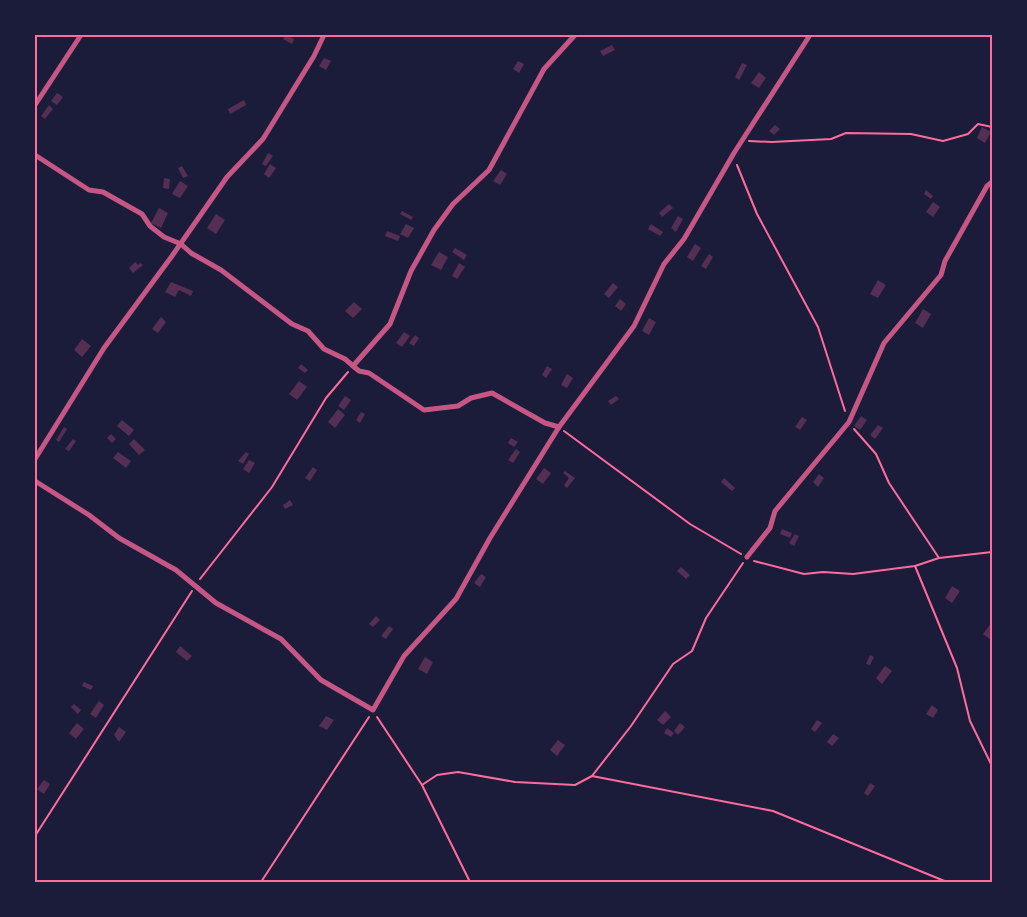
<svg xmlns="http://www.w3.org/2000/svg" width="1027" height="917" viewBox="0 0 1027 917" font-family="Rubik,sans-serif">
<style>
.building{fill:#542f53}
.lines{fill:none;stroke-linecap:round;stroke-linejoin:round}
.path{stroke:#ff6b9d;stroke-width:2}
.minor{stroke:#c65784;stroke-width:5}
.neatline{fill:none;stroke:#ff6b9d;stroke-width:2}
</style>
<rect width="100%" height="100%" fill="#1b1b3a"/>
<!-- building -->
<g class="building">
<polygon points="286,35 294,39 292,44 283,39"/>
<polygon points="612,45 615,50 603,56 600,51"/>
<polygon points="324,58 331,61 326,70 319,66"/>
<polygon points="518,61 524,64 519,73 513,69"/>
<polygon points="742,63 747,65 739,80 735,77"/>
<polygon points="759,72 766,78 759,88 751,83"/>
<polygon points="57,93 63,97 57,105 51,101"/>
<polygon points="244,100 246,105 230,114 228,109"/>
<polygon points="49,105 53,109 45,119 41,116"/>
<polygon points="775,125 780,129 774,135 769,131"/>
<polygon points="982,127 991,132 985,143 977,138"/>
<polygon points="268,153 273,156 266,166 262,164"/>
<polygon points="270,164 276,168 269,178 264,174"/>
<polygon points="182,166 188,176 183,178 178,168"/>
<polygon points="501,170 507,174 500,185 493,181"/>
<polygon points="164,178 170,179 169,189 163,188"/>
<polygon points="180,181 188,186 180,198 172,194"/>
<polygon points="926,190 933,196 931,199 924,194"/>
<polygon points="933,202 940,207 933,217 926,212"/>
<polygon points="669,204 673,208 662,217 659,213"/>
<polygon points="159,208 168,213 161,228 151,223"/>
<polygon points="402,211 413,217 411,220 400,214"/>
<polygon points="216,214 225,220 216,234 207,228"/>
<polygon points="678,216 683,219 676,232 671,228"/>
<polygon points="406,224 414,228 408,238 400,234"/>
<polygon points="651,224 663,232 660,236 648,229"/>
<polygon points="387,231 400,236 398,241 385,236"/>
<polygon points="695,244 701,248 693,261 687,257"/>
<polygon points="455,248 467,255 464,260 452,252"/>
<polygon points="439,252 448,257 441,270 431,265"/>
<polygon points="709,254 713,257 706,269 701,266"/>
<polygon points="135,262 138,265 140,263 143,265 133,273 129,268"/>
<polygon points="459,263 465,267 457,279 452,276"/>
<polygon points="878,280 886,285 878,298 870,294"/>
<polygon points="171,282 193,291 191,296 179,290 175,297 165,292"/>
<polygon points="613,283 618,287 609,298 604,294"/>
<polygon points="620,299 626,304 621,311 615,306"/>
<polygon points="354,302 362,309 353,318 345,311"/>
<polygon points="923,309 931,314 923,328 915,323"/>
<polygon points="161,317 166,322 158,333 152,329"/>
<polygon points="649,318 656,322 649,335 642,331"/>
<polygon points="404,332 410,336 402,347 396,343"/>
<polygon points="415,335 419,338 414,346 409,343"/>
<polygon points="82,339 91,346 82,357 74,350"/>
<polygon points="301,364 308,370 305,373 298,368"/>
<polygon points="547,366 552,369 546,378 542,375"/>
<polygon points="567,374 573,378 567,388 561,385"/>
<polygon points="299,381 307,387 297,400 289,394"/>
<polygon points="345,396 351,400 344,410 338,406"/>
<polygon points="616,396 619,399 611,405 608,401"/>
<polygon points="338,409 345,415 335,428 328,422"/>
<polygon points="361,412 365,414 360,423 356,420"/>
<polygon points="861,416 867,420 860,430 854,426"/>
<polygon points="802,417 807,420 800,430 795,427"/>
<polygon points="122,420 134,430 129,436 117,426"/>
<polygon points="878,425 883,428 875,439 870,435"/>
<polygon points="64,427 67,429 59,442 56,440"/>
<polygon points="111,434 116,439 112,443 107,438"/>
<polygon points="511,438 518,442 514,447 508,443"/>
<polygon points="73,439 76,441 69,451 65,449"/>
<polygon points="134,439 145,450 139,455 129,444"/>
<polygon points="516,449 520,452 513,463 508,460"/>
<polygon points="118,452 131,461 126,468 113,458"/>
<polygon points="246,452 249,454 243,464 238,461"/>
<polygon points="249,460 255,463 249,473 243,469"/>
<polygon points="313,467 317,470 310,481 305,478"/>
<polygon points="544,468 551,473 543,484 536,479"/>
<polygon points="565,471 575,478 567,488 564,485 569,478 563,473"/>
<polygon points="819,474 824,478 818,487 813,482"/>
<polygon points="724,478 735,488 732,491 721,482"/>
<polygon points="290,500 293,505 285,509 283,505"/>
<polygon points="782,529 792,533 790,538 780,534"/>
<polygon points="795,534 799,536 794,546 789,543"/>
<polygon points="681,567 690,575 686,579 677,571"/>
<polygon points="481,574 486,577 480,587 474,583"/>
<polygon points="952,586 960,591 952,603 945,598"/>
<polygon points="376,616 380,620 373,627 369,624"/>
<polygon points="992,622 992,639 991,640 983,634"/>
<polygon points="389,626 393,629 386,639 381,636"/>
<polygon points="180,646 192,656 187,661 176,652"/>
<polygon points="870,655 874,657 870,665 866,664"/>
<polygon points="425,657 433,662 427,674 418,669"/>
<polygon points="885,666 892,671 882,684 876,678"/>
<polygon points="84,682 93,686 91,690 82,686"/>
<polygon points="99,701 104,705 96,718 90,714"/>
<polygon points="74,704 81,710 78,714 71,707"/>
<polygon points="932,705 938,710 933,718 926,714"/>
<polygon points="665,711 671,717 663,725 657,720"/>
<polygon points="326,716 334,720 327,730 319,726"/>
<polygon points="817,720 822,723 815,732 811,729"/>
<polygon points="77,723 84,729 76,739 69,733"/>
<polygon points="680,723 685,727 678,735 674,731"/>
<polygon points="119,727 126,732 119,742 114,735"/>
<polygon points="667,728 674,733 671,737 664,733"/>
<polygon points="833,734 839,738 832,746 827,742"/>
<polygon points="558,740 565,745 557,756 550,750"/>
<polygon points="44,780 50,784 44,794 37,789"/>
<polygon points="870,783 875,786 868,796 864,793"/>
</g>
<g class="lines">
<!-- path -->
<g class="path">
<polyline points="749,141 772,142 831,139 846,133 911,134 943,141 968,134 978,124 992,127"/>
<polyline points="737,165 757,214 818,327 845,411"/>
<polyline points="854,429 876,454 889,483 939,558"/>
<polyline points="564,431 690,524 741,554"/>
<polyline points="754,561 804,574 823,572 853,574 915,566 939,558 992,552"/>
<polyline points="915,566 957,668 970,721 992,766"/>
<polyline points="200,579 272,487 326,398 348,372"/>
<polyline points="377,717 422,785 470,882"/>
<polyline points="592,776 631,726 673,664 692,651 706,618 743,563"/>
<polyline points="422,785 437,775 458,772 515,782 575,785 592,776 773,811 947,882"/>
<polyline points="35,836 192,591"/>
<polyline points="261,882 369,717"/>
</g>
<!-- minor -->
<g class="minor">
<polyline points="35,105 81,35"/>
<polyline points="35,155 89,190 103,192 142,214 150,226 164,237 181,244 191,253 221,270 292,324 308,331 324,349 345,359 359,371 369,373 424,410 458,406 471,398 492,393 545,423 559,427"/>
<polyline points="353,366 390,324 411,271 434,230 453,204 489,170 544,69 575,35"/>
<polyline points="35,459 104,348 172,256 227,177 263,139 314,56 324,35"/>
<polyline points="35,481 89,515 119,538 176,570 216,603 281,639 321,680 373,710 404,656 456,599 490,538 559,427 634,326 664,264 684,239 734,153 810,35"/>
<polyline points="747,557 770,528 775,511 849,422 884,343 941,275 945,261 987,186 992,182"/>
</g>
</g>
<!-- border -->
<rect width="1027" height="917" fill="none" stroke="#1b1b3a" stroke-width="72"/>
<rect x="36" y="36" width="955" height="845" class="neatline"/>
</svg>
